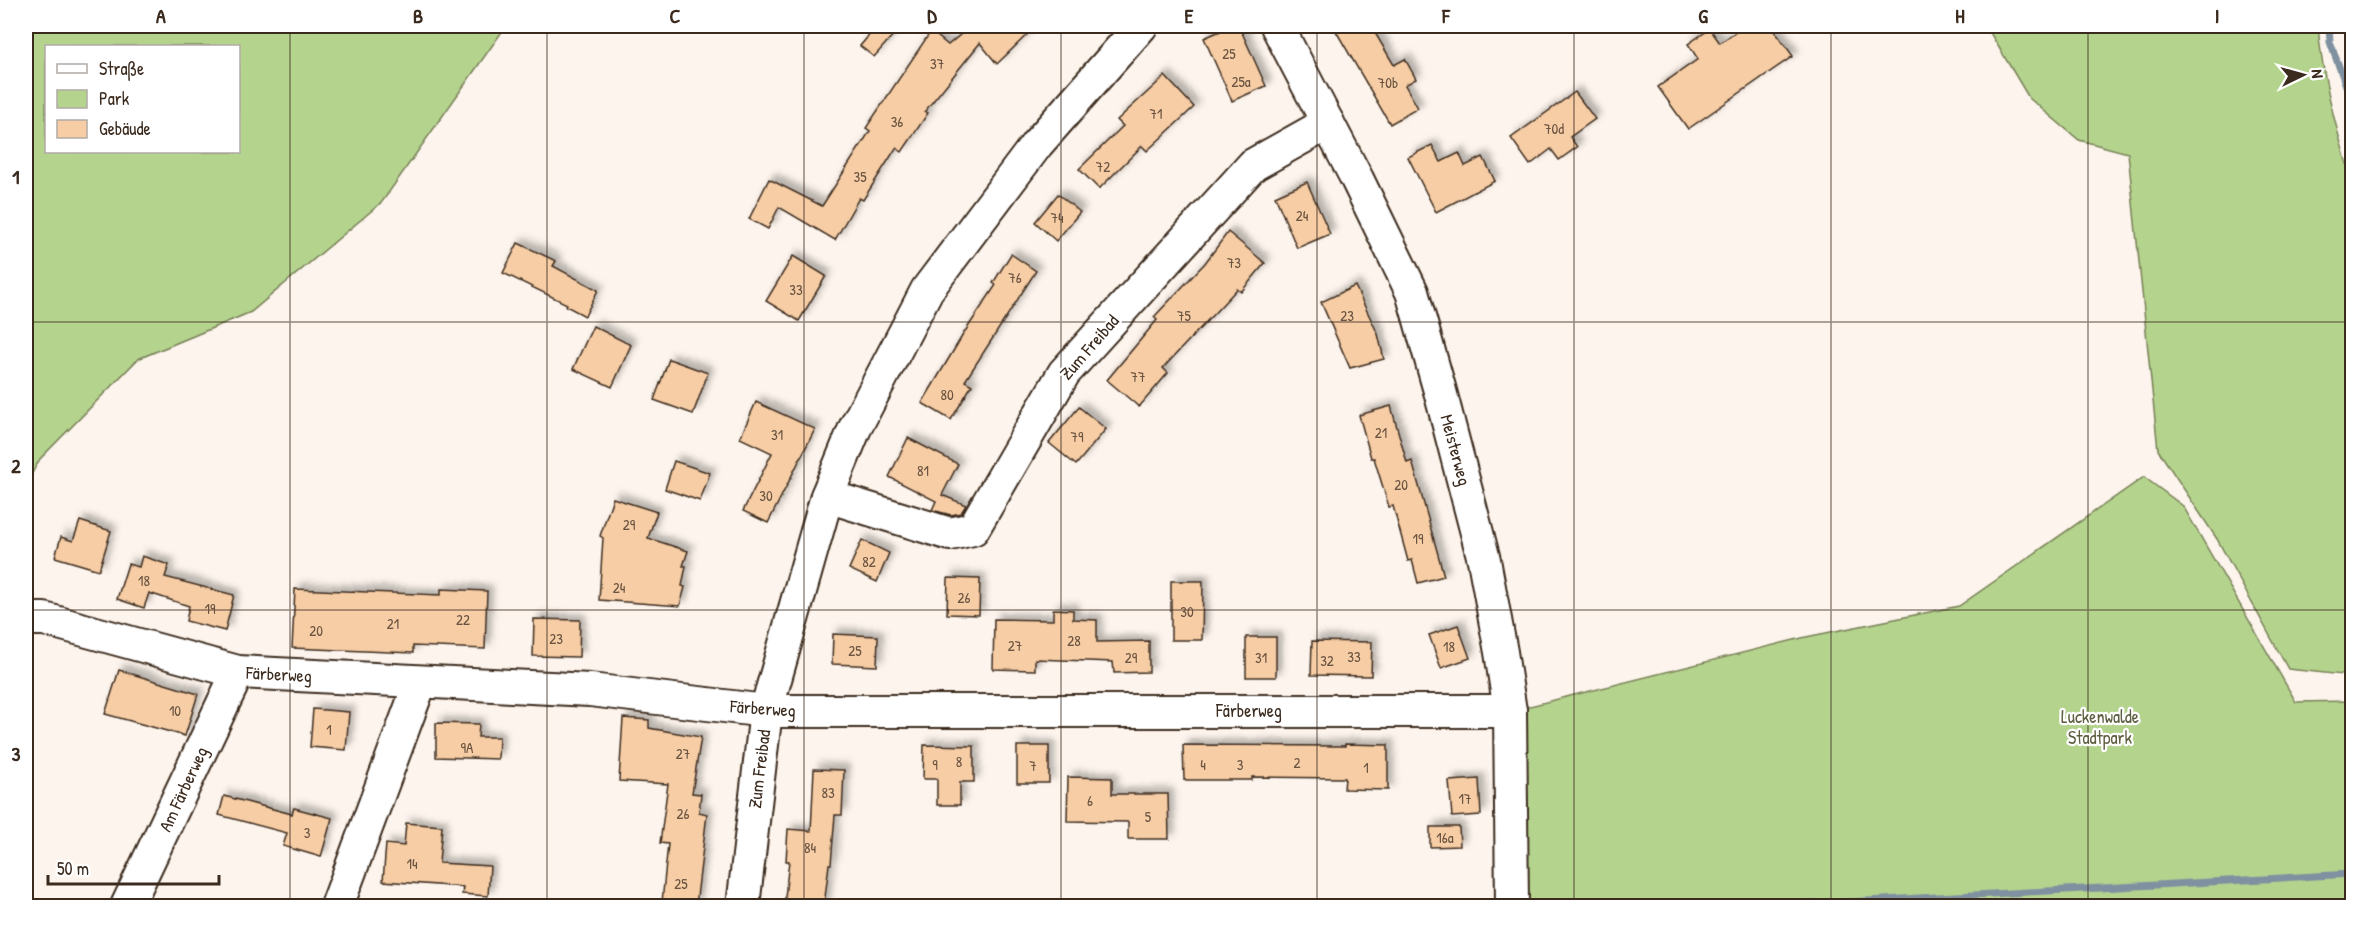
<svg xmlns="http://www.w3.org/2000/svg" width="2378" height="932" viewBox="0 0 2378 932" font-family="'Patrick Hand',sans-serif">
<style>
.green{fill:#b4d48e;stroke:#787f56;stroke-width:1.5;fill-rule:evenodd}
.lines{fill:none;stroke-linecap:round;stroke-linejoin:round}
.stream{stroke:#7f91a0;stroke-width:7}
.building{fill:#f6cda5;stroke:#3b2a1e;stroke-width:1.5;filter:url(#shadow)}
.minor-casing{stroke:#3b2a1e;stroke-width:36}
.minor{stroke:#fff;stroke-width:32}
.grid{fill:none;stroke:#3b2a1e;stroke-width:1.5;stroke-opacity:0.55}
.labels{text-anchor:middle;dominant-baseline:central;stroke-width:4.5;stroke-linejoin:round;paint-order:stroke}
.number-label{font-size:15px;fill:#6a5340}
.street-label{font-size:18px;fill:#3b2a1e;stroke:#fff}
.park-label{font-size:18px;fill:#5f5d40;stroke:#fff}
.neatline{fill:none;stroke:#3b2a1e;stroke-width:2}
.grid-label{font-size:20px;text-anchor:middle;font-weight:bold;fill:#3b2a1e}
</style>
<defs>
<filter id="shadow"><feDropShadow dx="5.5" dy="-5.5" stdDeviation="3" flood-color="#0004"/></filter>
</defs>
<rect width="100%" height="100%" fill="#fdf5ed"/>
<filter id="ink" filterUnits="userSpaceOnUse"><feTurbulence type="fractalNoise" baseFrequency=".0167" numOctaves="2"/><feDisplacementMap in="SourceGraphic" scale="12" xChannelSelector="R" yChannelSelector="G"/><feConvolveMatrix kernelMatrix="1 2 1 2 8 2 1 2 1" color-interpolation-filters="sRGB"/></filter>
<g filter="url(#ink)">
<!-- green -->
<g class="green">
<path d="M 26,26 L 506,26 L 382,202 L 251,312 L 138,359 L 40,459 L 26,484 ZM 46,46 L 238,46 L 238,152 L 46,152 Z"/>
<path d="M 1986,26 L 2318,26 C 2322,78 2336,130 2352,180 L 2352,676 L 2288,669 L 2217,539 L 2158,450 L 2128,153 L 2079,140 L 2029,98 Z"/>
<polygon points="2144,477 2183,506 2296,702 2352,701 2352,906 1512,906 1510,711 1806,637 1959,606"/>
</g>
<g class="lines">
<!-- stream -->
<g class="stream">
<polyline points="2329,26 2330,42 2352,102"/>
<polyline points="1775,906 2352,874"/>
</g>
</g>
<!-- building -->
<g class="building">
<polygon points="877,26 901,26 874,57 860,46"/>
<polygon points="964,26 1036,26 997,64 980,43 925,111 928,113 902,152 896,148 863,200 859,198 835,240 779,207 768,229 749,219 769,179 822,206 870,131 866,128 931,31 948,45 967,29"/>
<polygon points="1232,26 1239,26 1266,86 1232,101 1204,38"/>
<polygon points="1333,26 1371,26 1394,65 1405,59 1416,79 1405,85 1418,108 1390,124"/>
<polygon points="1744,26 1771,26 1793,56 1688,129 1658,87 1698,59 1688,44 1710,29 1720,43"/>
<polygon points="1165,76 1194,107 1147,151 1142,146 1099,189 1079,169 1123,126 1117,120"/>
<polygon points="1575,92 1595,119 1570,137 1577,147 1559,160 1551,149 1530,165 1511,138"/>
<polygon points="1432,145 1441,162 1459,153 1465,166 1483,157 1495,181 1436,212 1408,157"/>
<polygon points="1307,182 1330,234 1297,248 1275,196"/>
<polygon points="1058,194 1080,212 1056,241 1035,222"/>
<polygon points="1228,232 1265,263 1241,292 1237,289 1163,368 1168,373 1139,407 1107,380 1157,320 1154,317 1205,263"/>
<polygon points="518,243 556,261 553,266 598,290 585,316 566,306 567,304 503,273"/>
<polygon points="1011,254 1036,271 965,381 972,385 951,420 922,403 964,333 996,285 993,283"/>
<polygon points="793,256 826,276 799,321 766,301"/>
<polygon points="1355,286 1378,334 1384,359 1350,368 1321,302"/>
<polygon points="593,326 631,345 612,387 573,369"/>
<polygon points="669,359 708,373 693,414 654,400"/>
<polygon points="756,402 815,429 768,523 743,511 772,453 740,438"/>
<polygon points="1391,406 1407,463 1412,461 1444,576 1418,583 1412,560 1408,561 1393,506 1389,507 1374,458 1371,458 1359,415"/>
<polygon points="1079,407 1106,429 1076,465 1049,443"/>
<polygon points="908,438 958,464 942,495 966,505 961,513 951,515 932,510 936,501 889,477"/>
<polygon points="674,461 710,473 700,501 665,489"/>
<polygon points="613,498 657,512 648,538 688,551 683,566 686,566 682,586 685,587 680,606 599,600 603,538 600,536"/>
<polygon points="80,521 111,531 99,570 55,557 61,537 73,541"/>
<polygon points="862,540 889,553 877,582 849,569"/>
<polygon points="142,556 169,565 165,577 234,595 225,631 186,621 189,606 149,593 144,608 117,599 128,564 139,567"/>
<polygon points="948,578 980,579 979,615 947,614"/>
<polygon points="1171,581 1203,581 1202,640 1171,640"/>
<polygon points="295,589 441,595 441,589 487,591 485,649 413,646 413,653 292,648"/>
<polygon points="1053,609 1073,610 1073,619 1097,620 1097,642 1149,641 1149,672 1114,673 1113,662 1035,659 1035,670 993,669 994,619 1053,620"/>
<polygon points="534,619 580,620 579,657 533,656"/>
<polygon points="1458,625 1470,658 1441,668 1429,635"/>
<polygon points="833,634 878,636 877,666 832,664"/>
<rect x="1246" y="637" width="30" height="40"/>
<polygon points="1312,641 1372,642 1371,676 1311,675"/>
<polygon points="119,670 198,694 185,736 105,714"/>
<polygon points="313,709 349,712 346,750 310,747"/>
<polygon points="623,718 649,720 649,728 701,737 692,793 701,794 699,812 707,814 696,905 662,902 668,844 660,843 668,784 619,781"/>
<polygon points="436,723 479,724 478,737 499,737 498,759 436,757"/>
<polygon points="1345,744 1388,745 1388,790 1344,789 1345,778 1252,777 1252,780 1184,780 1183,745 1345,746"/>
<polygon points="924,745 974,746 974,782 960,782 960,805 937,805 937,779 923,779"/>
<rect x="1017" y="746" width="32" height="37"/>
<polygon points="814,769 844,770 842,815 835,815 831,864 829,864 824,906 784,906 789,861 786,861 788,829 811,831"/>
<polygon points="1068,777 1112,778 1112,794 1168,794 1169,839 1128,839 1128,822 1067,821"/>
<polygon points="1479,779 1481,815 1452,817 1449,781"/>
<polygon points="224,796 292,814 294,808 332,818 321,857 283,846 287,833 219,815"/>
<polygon points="406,823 442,826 439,863 490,866 488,896 462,894 463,887 383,881 386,844 404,846"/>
<polygon points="1430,827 1459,827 1460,846 1430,847"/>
</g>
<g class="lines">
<!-- minor casing -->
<g class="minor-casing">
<g id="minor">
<polyline points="1277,26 1357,179 1412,292 1440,391 1484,560 1501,652 1510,711 1512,906"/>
<polyline points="827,496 950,534 973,529 1064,373 1253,165 1328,123"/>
<polyline points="26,619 44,619 238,672 590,690 766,711 1510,711"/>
<polyline points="127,906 238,672"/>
<polyline points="337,906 420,683"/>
<polyline points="743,906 766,711 827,496 855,428 927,290 1037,144 1141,26"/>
</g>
</g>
<!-- minor -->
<use href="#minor" class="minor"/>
</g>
</g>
<!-- grid -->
<path class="grid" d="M 290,26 L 290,906M 547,26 L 547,906M 804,26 L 804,906M 1061,26 L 1061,906M 1317,26 L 1317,906M 1574,26 L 1574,906M 1831,26 L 1831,906M 2088,26 L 2088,906M 26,322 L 2352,322M 26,610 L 2352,610"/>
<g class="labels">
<!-- number labels -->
<g class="number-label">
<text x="1229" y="53">25</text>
<text x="937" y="63">37</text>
<text x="1241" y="81">25a</text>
<text x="1388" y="82">70b</text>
<text x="1156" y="113">71</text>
<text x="897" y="121">36</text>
<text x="1554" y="128">70d</text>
<text x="1103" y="166">72</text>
<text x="860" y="176">35</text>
<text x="1302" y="215">24</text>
<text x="1057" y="217">74</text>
<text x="1234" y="262">73</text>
<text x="1015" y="277">76</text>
<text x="796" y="289">33</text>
<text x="1184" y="315">75</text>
<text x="1347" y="315">23</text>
<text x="1138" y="376">77</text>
<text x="947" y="394">80</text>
<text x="1381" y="432">21</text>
<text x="777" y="434">31</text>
<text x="1077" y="436">79</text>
<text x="923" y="470">81</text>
<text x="1401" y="484">20</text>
<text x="766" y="495">30</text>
<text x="629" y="524">29</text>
<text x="1418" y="538">19</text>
<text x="869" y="561">82</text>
<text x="144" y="580">18</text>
<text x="619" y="587">24</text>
<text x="964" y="597">26</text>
<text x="210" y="608">19</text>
<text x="1187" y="611">30</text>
<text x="463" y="619">22</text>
<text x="393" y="623">21</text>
<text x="316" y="630">20</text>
<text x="556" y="638">23</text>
<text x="1074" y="640">28</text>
<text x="1015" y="645">27</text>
<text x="1449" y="646">18</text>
<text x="855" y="650">25</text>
<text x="1354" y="656">33</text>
<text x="1131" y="657">29</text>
<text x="1261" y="657">31</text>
<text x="1327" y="660">32</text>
<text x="175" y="710">10</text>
<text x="329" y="729">1</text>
<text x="467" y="747">9A</text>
<text x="683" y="753">27</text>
<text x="959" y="761">8</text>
<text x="1297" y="762">2</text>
<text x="935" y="764">9</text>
<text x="1203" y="764">4</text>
<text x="1240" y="764">3</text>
<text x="1033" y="765">7</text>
<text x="1366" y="767">1</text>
<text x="828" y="792">83</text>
<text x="1465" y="798">17</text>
<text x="1090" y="800">6</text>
<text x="683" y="813">26</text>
<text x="1148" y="816">5</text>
<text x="307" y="832">3</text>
<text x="1445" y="837">16a</text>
<text x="810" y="847">84</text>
<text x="412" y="863">14</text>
<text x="681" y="883">25</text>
</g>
<!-- street labels -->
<g class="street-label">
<text transform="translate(1089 347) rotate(-49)">Zum Freibad</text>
<text transform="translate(1456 450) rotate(75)">Meisterweg</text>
<text transform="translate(279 674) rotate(3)">Färberweg</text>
<text transform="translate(763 708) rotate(4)">Färberweg</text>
<text x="1249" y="710">Färberweg</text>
<text transform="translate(759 769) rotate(-83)">Zum Freibad</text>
<text transform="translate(183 789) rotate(-65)">Am Färberweg</text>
</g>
<!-- park labels -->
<g class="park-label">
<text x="2100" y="716">Luckenwalde<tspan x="2100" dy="21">Stadtpark</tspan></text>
</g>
</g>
<!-- margin -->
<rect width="2378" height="932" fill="none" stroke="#fff" stroke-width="66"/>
<!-- legend -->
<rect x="45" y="45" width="195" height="108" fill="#ffffff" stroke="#b1aaa5" stroke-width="1.5"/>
<rect x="57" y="64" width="30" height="9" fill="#ffffff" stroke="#b1aaa5" stroke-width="1.5"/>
<text x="99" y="75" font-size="18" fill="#3b2a1e">Straße</text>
<rect x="57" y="90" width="30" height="18" fill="#b4d48e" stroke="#b1aaa5" stroke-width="1.5"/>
<text x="99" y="105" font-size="18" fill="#3b2a1e">Park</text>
<rect x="57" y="120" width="30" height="18" fill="#f6cda5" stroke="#b1aaa5" stroke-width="1.5"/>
<text x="99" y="135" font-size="18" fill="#3b2a1e">Gebäude</text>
<!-- north arrow -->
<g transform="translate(2303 75) rotate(85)" stroke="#ffffff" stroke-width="4.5" paint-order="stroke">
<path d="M0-4.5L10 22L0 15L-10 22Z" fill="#3b2a1e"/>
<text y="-9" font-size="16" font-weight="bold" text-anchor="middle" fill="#3b2a1e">N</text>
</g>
<!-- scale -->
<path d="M48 875v9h171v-9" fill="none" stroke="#3b2a1e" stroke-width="3"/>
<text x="57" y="875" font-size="18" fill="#3b2a1e" stroke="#ffffff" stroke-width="4.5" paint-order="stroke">50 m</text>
<rect x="33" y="33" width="2312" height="866" class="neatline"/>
<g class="grid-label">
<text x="161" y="23">A</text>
<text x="418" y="23">B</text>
<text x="675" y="23">C</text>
<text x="932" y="23">D</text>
<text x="1189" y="23">E</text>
<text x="1446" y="23">F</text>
<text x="1703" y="23">G</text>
<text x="1960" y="23">H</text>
<text x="2217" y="23">I</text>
<text x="16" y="184">1</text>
<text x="16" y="473">2</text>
<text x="16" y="761">3</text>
</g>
</svg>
